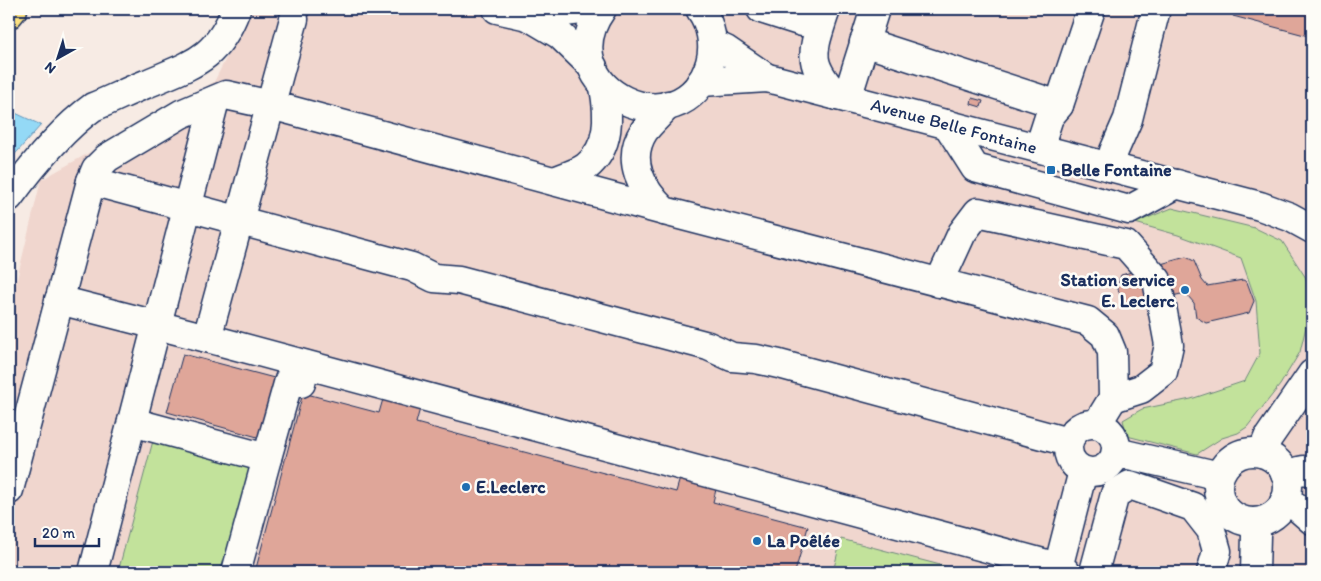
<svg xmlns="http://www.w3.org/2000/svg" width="1321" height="581" viewBox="0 0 1321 581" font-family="Itim,sans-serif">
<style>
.built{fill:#f0d6ce}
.green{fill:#c2e29b;stroke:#6e887c}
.water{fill:#94d9f6;stroke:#6495b9}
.building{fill:#dfa699;stroke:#1b2f5e}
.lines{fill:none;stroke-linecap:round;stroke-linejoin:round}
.minor-casing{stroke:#1b2f5e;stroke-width:31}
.major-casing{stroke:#1b2f5e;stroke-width:31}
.minor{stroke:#fdfcf7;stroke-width:28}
.major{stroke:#fbe080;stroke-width:28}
.poi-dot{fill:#1f6fb2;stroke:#fdfcf7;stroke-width:2}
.labels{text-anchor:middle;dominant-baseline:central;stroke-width:5;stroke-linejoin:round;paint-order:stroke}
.street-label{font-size:18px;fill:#1b2f5e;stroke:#fdfcf7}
.poi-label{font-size:18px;font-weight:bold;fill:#1b2f5e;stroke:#fdfcf7;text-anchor:start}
</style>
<rect width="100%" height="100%" fill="#f7ebe4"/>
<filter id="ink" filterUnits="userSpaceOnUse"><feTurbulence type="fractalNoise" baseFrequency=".02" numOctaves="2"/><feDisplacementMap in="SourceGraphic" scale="10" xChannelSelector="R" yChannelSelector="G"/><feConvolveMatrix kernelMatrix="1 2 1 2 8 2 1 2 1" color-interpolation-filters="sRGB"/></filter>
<g filter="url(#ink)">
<!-- built -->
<polygon class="built" points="251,9 1312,9 1312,572 9,572 9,312 41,180 214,82"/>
<!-- green -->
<g class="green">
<polygon points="1172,208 1255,228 1282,241 1306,278 1310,310 1300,352 1280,385 1247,427 1238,433 1222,438 1197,454 1127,436 1123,420 1142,409 1191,399 1245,381 1260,353 1256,301 1241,258 1178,235 1135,223"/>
<polygon points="154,437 253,464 225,572 118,572"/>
<polygon points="841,539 967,572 833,572"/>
</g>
<!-- water -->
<polygon class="water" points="9,110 41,125 9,161"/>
<!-- building -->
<g class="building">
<polygon points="1235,9 1312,9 1312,37 1233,16"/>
<polygon points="972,98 983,101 981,107 971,104"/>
<polygon points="1186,257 1194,261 1202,280 1207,286 1243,280 1247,282 1254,301 1249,313 1206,323 1196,317 1194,303 1188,296 1181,294 1129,306 1121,298 1117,286 1121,275"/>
<polygon points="183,354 278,379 261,438 167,412"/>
<polygon points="385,392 422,401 416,423 490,443 676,492 682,471 718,481 713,502 808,527 795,572 255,572 303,393 379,413"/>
</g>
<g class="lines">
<!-- minor casing -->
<g class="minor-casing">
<g id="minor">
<polyline points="497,9 528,16 560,35 593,67"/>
<path d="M 602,9 C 545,89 683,154 710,63 C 715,45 711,24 700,9"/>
<polyline points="761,9 802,22 825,12"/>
<path d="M 825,12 C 812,53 806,62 837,96"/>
<polyline points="528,16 591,9"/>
<polyline points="294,19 207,338 1043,563 1066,572"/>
<polyline points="864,42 1059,105"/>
<polyline points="713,44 726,50 767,78"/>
<polyline points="701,82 767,78 776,80 1260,206 1290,217 1312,229"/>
<polyline points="847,98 875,9"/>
<path d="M 668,105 C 660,114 651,122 644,131 C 625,160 642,190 664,211 L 1088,321 L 1105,335 L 1112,352 L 1113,398 L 1097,424"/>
<polyline points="947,124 975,168 1129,210 1177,184"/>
<polyline points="1039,148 1049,117 1059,105 1091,9"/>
<polyline points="1110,167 1114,151 1128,119 1156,9"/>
<polyline points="91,181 412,267 434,278 459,280 708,346 732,357 756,359 779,364 1068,442"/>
<path d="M 554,181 C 564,177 578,173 586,167 C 611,147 609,115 604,87"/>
<path d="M 9,197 C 32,166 61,130 93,107 C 111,100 128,91 146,84 C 192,64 217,60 236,9"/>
<polyline points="939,283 962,233 978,212 1126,245 1157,280 1169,345 1163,372 1141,389 1113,398"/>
<polyline points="59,300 207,338"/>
<polyline points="132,422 267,458 289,380 301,383 305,365"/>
<circle cx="1092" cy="448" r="24"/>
<polyline points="1116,452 1207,473 1218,479"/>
<circle cx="1253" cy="487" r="35"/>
<polyline points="1262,453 1268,438 1312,374"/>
<polyline points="1285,474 1304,470 1312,472"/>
<polyline points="9,490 91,181 96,169 107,158 181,114 226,95 271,105 664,211"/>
<polyline points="1284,502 1297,507 1312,520"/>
<polyline points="1254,522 1256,535 1255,572"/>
<polyline points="93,572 215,100"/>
<polyline points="236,572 267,458"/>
<polyline points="1057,572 1083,471"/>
<polyline points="1094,572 1115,494 1130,485 1193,507 1211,530 1217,551 1211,572"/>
</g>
</g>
<!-- major casing -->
<g class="major-casing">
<polyline id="major" points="9,14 13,9"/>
</g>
<!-- minor -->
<use href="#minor" class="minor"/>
<!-- major -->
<use href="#major" class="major"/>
</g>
</g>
<!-- markers -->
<g class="poi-dot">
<rect x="1046" y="165" width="10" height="10" rx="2.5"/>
<circle cx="1185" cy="290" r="5"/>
<circle cx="466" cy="487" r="5"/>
<circle cx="757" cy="541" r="5"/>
</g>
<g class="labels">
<!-- street labels -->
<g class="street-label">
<text transform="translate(954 126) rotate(15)">Avenue Belle Fontaine</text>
</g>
<!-- poi labels -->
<g class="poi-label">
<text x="1061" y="170">Belle Fontaine</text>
<text x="1175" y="280" text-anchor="end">Station service<tspan x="1175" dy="21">E. Leclerc</tspan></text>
<text x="476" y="487">E.Leclerc</text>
<text x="767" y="541">La Poêlée</text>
</g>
</g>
<!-- margin -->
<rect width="1321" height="581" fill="none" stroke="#fdfcf7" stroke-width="30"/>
<rect x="15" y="15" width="1291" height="551" fill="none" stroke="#1b2f5e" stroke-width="2" filter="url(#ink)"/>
<!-- north arrow -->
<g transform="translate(58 58) rotate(219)" stroke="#fdfcf7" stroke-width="4" paint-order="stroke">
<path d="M0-4L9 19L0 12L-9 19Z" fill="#1b2f5e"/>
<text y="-8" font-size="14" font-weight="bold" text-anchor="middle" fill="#1b2f5e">N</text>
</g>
<!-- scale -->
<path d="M35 538v8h64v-8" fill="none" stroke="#1b2f5e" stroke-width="2.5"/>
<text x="42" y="538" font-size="15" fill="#1b2f5e" stroke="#fdfcf7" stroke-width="4" paint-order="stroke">20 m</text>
</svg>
